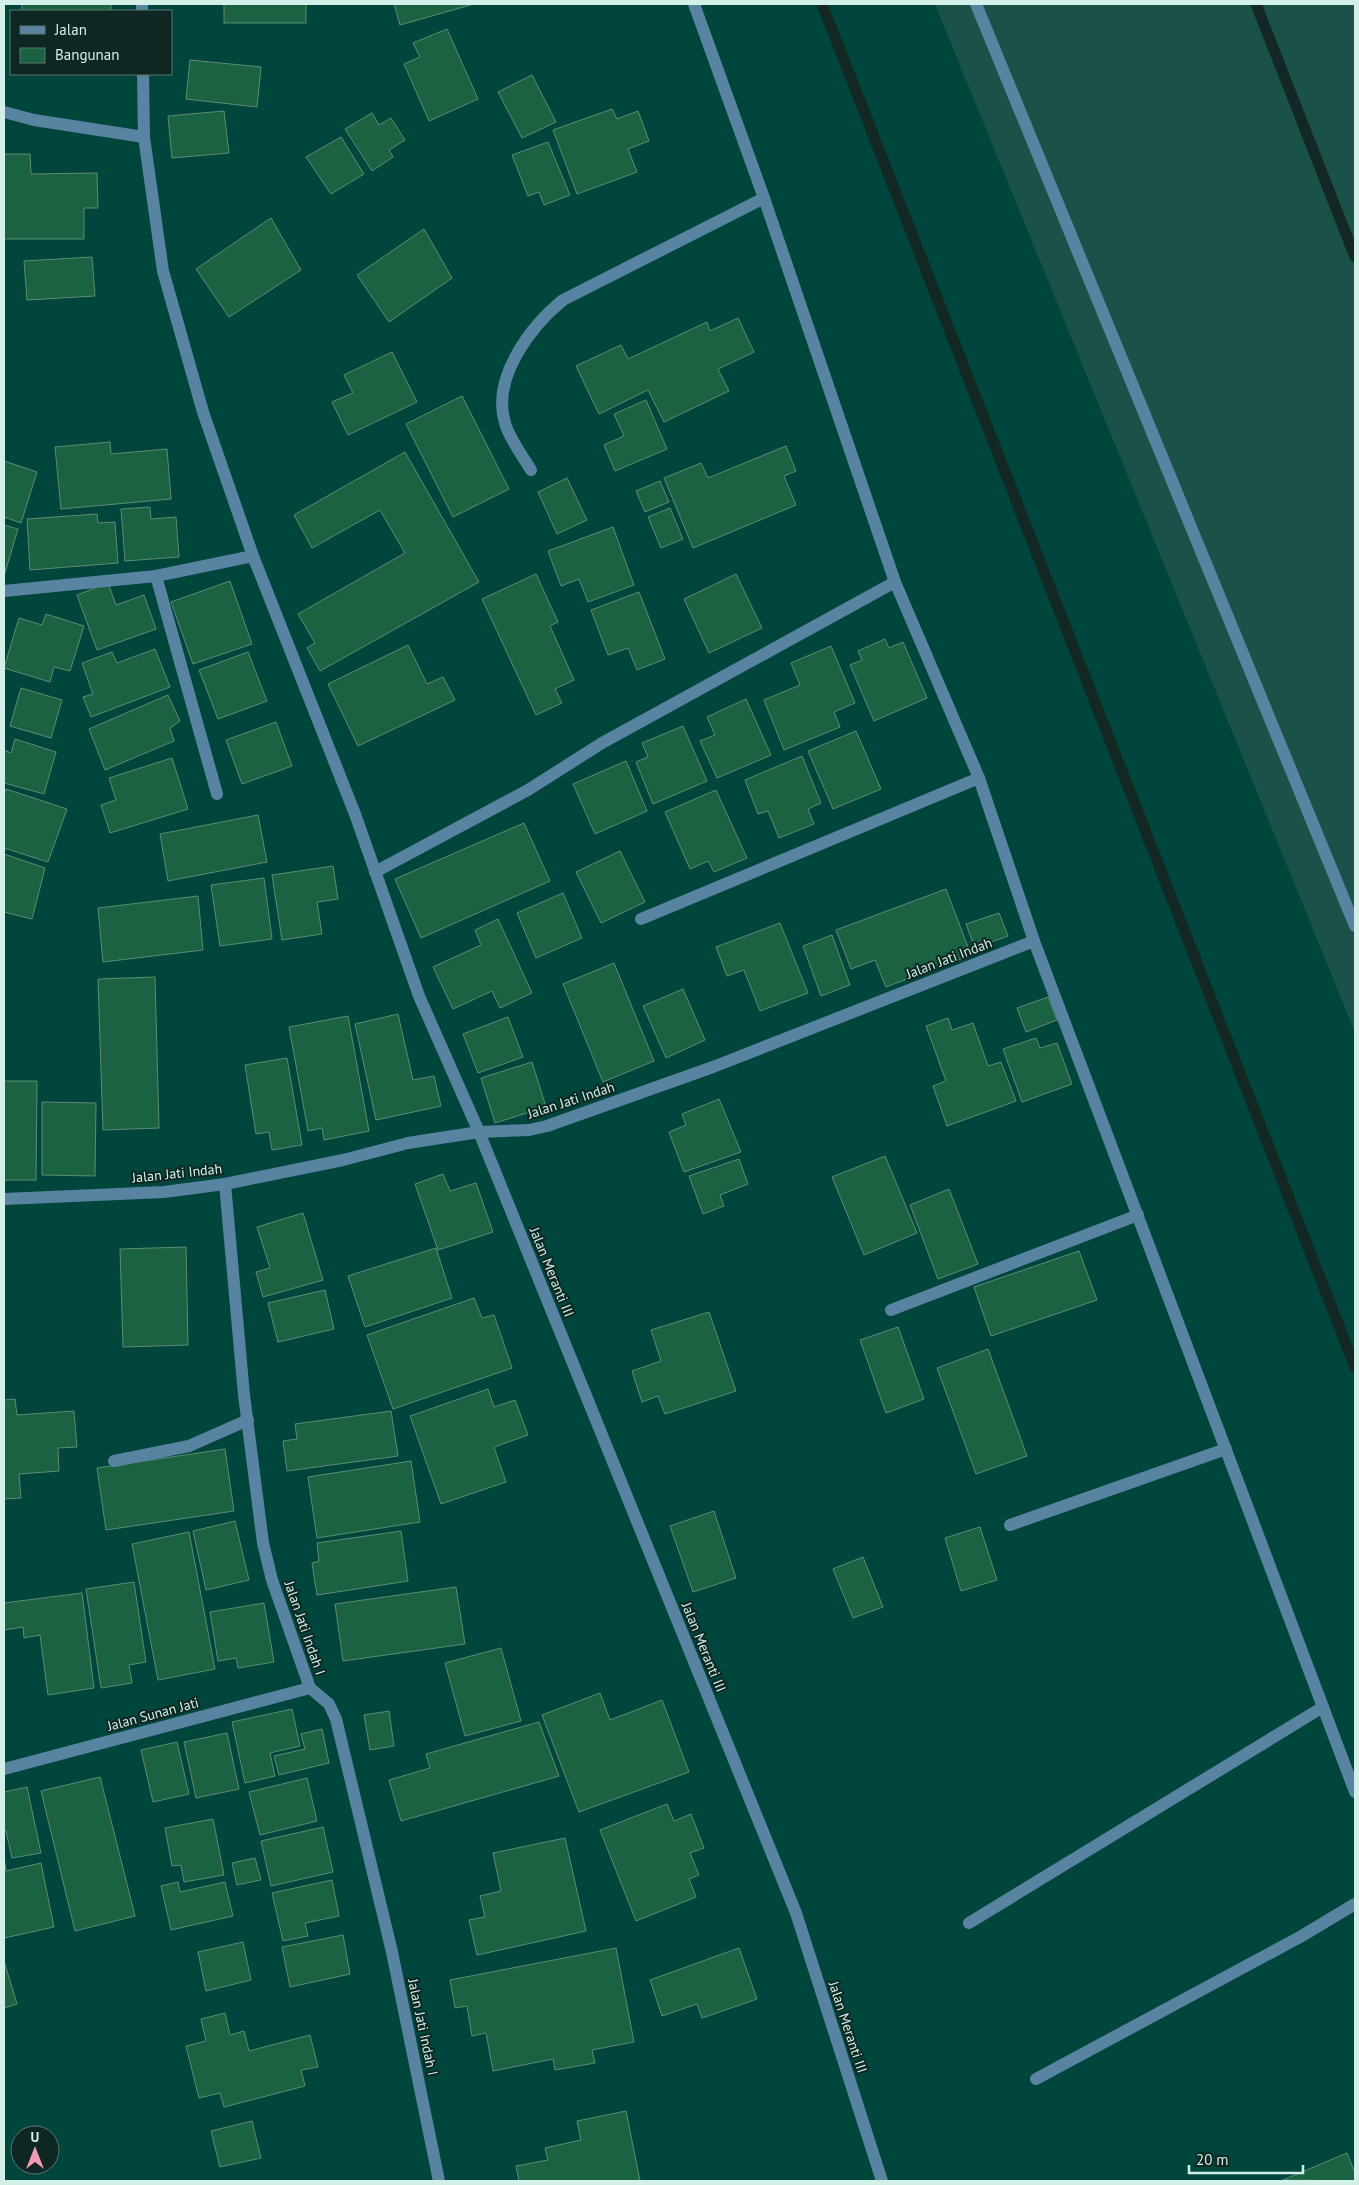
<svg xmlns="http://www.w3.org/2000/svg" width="1359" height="2185" viewBox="0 0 1359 2185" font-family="'PT Sans',sans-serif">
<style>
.built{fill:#1a5249}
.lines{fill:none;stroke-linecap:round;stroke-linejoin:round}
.stream{stroke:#132824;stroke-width:11}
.building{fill:#1b6242;stroke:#5d8c73}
.minor{stroke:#5883a1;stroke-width:12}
.labels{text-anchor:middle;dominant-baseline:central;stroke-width:4;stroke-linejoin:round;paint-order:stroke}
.street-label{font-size:14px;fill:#d2efe8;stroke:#0e2723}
</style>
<rect width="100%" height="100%" fill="#00463c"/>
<!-- built -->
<polygon class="built" points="935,4 1355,4 1355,1033 1324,956"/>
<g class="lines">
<!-- stream -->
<g class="stream">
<polyline points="822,4 1355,1367"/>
<polyline points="1256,4 1355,257"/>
</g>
</g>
<!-- building -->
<g class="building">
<rect x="22" y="4" width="89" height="7"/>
<rect x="224" y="4" width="82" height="19"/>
<polygon points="394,4 474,4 400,25"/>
<polygon points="447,29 478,99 429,121 404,64 420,57 413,43"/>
<polygon points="190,60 261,67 257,107 186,99"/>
<polygon points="532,75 556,122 522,138 498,92"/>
<polygon points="612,109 617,119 638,111 649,141 628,149 637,172 577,194 553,130"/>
<polygon points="224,111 229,153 172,158 168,116"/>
<polygon points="372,113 379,125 391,118 405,140 389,150 393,157 372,171 345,129"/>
<polygon points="341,137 364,174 331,194 306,157"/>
<polygon points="548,142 570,195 544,205 539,192 528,196 512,155"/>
<polygon points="4,154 30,154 31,174 97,173 98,208 84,208 84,239 4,239"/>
<polygon points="271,218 301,270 229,317 196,269"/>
<polygon points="424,229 452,278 389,322 357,275"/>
<polygon points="92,257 95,296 27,300 24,261"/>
<polygon points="738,318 754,352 718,369 729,391 664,422 648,390 599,414 576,366 621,345 628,359 707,322 710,331"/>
<polygon points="392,352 417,402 348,435 332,402 353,393 344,375"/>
<polygon points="462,396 509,489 453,517 406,424"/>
<polygon points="646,400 667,449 615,471 604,445 624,436 614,414"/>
<polygon points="110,442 111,454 167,449 171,499 61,509 55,447"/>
<polygon points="786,446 796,471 784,476 796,505 693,548 664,478 701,463 708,478"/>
<polygon points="405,452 479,582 320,671 307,648 315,643 298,614 405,553 380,510 312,548 294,515"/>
<polygon points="4,461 37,472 21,523 4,517"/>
<polygon points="567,478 587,520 557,534 538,492"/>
<polygon points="660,481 669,502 645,512 636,491"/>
<polygon points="150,507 151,519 176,517 179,557 125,561 121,509"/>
<polygon points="670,508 683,539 661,548 648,517"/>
<polygon points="97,514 98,523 115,522 118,563 30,570 27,519"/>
<polygon points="4,525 18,529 4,576"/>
<polygon points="613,527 634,585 588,602 579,579 561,586 548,551"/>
<polygon points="536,574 558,622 550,626 574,680 555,689 562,703 536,715 482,599"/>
<polygon points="736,574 762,628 709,653 684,599"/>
<polygon points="230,581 252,644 193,664 171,602"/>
<polygon points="108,583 116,605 144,595 156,629 97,650 77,595"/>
<polygon points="639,592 665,659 637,670 628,648 608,655 591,610"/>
<polygon points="46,614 84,626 70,671 54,667 50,682 4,668 19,618 42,625"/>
<polygon points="885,639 889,648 903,642 927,698 874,721 850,665 862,660 858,651"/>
<polygon points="408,645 427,684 443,677 455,700 358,746 328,684"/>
<polygon points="831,646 855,703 834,712 840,727 784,750 764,700 800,685 791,663"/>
<polygon points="155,649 170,687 91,717 83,697 93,694 82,663 112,652 117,663"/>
<polygon points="248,652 267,701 218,719 199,670"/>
<polygon points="21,688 62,700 51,738 10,726"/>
<polygon points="168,695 180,721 170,728 174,741 105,770 89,729"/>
<polygon points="746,699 771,755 717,778 700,741 715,735 707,717"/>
<polygon points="276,722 292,766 242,784 226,740"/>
<polygon points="683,726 707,781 653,804 636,762 648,757 642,743"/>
<polygon points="856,731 881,789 833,809 808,751"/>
<polygon points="15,739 56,752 44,794 4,783 4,750 11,753"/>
<polygon points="802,756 821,803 808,809 814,824 779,838 768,811 758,814 745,780"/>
<polygon points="172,758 188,809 110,833 101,805 116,800 109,778"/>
<polygon points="626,761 647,811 595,834 573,784"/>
<polygon points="6,789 67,809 48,862 4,848 4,794"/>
<polygon points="716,790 747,858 714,872 708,861 690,869 665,812"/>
<polygon points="258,815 267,862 168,881 160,834"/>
<polygon points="524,823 550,881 421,938 395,879"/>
<polygon points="620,851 645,902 601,923 576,872"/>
<polygon points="4,854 45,868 32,919 4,912"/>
<polygon points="333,866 338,899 317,902 322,934 282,940 272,875"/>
<polygon points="264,878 272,939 220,946 211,885"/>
<polygon points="946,889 971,955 886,987 875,960 851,969 836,930"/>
<polygon points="563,893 582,938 536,958 517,913"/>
<polygon points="198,896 203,950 103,962 98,908"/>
<polygon points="999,913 1008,936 975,948 966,924"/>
<polygon points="498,919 532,993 500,1008 492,991 453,1009 433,967 481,945 475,930"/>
<polygon points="780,923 808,993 760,1011 744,970 727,976 716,947"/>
<polygon points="832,935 850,985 821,996 803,946"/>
<polygon points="614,963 654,1061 603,1082 563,984"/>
<polygon points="155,977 159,1128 103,1130 98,979"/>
<polygon points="683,989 705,1040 666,1058 643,1006"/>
<polygon points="1048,997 1057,1020 1026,1032 1017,1008"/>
<polygon points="398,1014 413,1080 434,1076 441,1106 376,1120 355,1024"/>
<polygon points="348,1016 369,1131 324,1140 322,1128 308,1131 289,1027"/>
<polygon points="508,1017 523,1057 478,1073 463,1034"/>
<polygon points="948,1018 952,1030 973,1023 988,1066 1001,1062 1016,1101 947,1126 933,1086 946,1081 926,1026"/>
<polygon points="1036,1038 1040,1048 1057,1043 1072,1084 1022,1102 1003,1049"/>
<polygon points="287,1058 302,1145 272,1150 269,1132 256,1134 245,1065"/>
<polygon points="532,1062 546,1107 495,1123 481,1078"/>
<polygon points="4,1081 37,1081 36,1180 4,1180"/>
<polygon points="719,1099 741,1152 684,1172 669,1132 686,1125 682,1114"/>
<polygon points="42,1102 96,1103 95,1176 42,1175"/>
<polygon points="885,1156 917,1233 864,1255 832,1177"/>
<polygon points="739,1159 748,1184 720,1195 724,1206 703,1214 689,1176"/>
<polygon points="443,1174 450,1191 476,1183 493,1232 438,1250 415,1184"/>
<polygon points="949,1189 978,1264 938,1279 910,1205"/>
<polygon points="303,1213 323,1280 263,1297 256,1272 270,1268 257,1227"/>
<polygon points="186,1247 188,1345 123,1347 120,1249"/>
<polygon points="436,1248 452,1298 365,1327 348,1276"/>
<polygon points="1079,1251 1097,1300 991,1336 974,1287"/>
<polygon points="325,1290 334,1329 278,1342 268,1303"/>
<polygon points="474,1298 482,1318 494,1315 512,1368 393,1409 367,1335"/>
<polygon points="709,1312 736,1391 665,1414 658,1396 642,1402 632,1371 661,1361 651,1330"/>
<polygon points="898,1327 924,1399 886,1413 860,1340"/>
<polygon points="988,1349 1027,1456 976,1474 937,1368"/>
<polygon points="488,1389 494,1407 515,1400 528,1435 494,1447 506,1482 441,1504 410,1416"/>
<polygon points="15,1399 17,1415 74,1411 77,1447 58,1448 59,1471 19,1474 21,1498 4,1499 4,1400"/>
<polygon points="391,1411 398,1456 287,1471 283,1441 297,1439 295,1424"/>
<polygon points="225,1449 234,1511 106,1530 97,1468"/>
<polygon points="411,1461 420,1522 317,1538 308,1477"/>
<polygon points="714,1511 736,1578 693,1592 670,1526"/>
<polygon points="235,1521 249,1580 206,1590 193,1531"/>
<polygon points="980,1527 997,1580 961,1591 945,1538"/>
<polygon points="401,1531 408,1581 317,1595 312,1563 319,1561 317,1543"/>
<polygon points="189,1532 215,1669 158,1680 132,1544"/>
<polygon points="863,1557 883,1607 853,1618 833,1569"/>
<polygon points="134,1582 146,1662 129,1665 132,1683 101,1688 86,1589"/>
<polygon points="456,1587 465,1644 343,1661 335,1604"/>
<polygon points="82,1593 94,1688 48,1695 40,1635 24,1638 23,1627 4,1630 4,1603"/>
<polygon points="264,1603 274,1662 238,1668 236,1658 218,1661 210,1612"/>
<polygon points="501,1648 521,1721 465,1736 445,1663"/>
<polygon points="600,1693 610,1720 662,1700 689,1772 579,1812 542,1715"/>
<polygon points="292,1709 300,1746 270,1753 275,1776 245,1783 232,1722"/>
<polygon points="389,1711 394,1746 370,1750 364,1715"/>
<polygon points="539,1722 559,1776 401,1821 389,1780 430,1768 426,1754"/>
<polygon points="322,1729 329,1763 279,1775 274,1756 305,1749 301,1734"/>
<polygon points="227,1733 239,1789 196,1798 184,1742"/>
<polygon points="177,1742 189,1794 153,1802 141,1750"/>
<polygon points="100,1777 135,1916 75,1931 41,1791"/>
<polygon points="307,1778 317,1821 260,1835 249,1792"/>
<polygon points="27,1787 41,1853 12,1858 6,1831 4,1832 4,1792"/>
<polygon points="667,1804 674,1821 691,1814 704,1848 690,1853 699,1875 689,1879 696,1897 636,1921 600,1830"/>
<polygon points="213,1819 224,1875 184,1882 181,1865 172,1866 165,1828"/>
<polygon points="323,1827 333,1872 271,1886 261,1841"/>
<polygon points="565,1838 586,1931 477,1955 469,1920 485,1917 480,1896 501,1891 493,1853"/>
<polygon points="4,1857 6,1871 41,1863 54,1927 4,1938"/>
<polygon points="255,1858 261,1880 237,1885 232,1863"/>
<polygon points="332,1880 339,1916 305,1923 308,1936 283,1941 272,1893"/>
<polygon points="178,1882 180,1892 225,1882 233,1916 171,1930 161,1886"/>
<polygon points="343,1935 350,1974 290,1987 282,1947"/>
<polygon points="243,1942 251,1980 206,1991 198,1952"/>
<polygon points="616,1948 634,2042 592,2050 595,2063 555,2070 553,2059 493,2071 486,2033 472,2036 467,2006 455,2008 450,1980"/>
<polygon points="739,1948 757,1999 702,2018 697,2004 662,2016 650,1980"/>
<polygon points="4,1961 17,2004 4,2008"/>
<polygon points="225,2013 230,2035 244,2031 249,2051 310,2035 318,2067 301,2070 305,2086 224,2107 220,2093 199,2098 186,2046 206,2041 201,2019"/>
<polygon points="626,2111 640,2181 516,2181 519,2181 516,2166 548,2160 545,2148 581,2140 577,2121"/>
<polygon points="252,2121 261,2158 220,2167 211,2131"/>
<polygon points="1347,2153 1355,2173 1355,2181 1283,2180"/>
</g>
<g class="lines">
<!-- minor -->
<g class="minor">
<polyline points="142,4 142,11"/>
<polyline points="694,4 764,198 895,582 979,778 1034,941 1355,1792"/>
<polyline points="976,4 1355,926"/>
<polyline points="4,112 34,120 144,137 143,74"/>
<path d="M 531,470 C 522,455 510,440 505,423 C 491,378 531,326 563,300 L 764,198"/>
<polyline points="253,556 355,814 419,996 479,1132 796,1913 882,2181"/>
<polyline points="156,576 217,794"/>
<polyline points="4,591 156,576 253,556 203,412 163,271 144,137"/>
<polyline points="375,872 528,790 602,743 895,582"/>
<polyline points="641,919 979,778"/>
<polyline points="225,1184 244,1395 263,1543 272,1580 310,1688 329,1704 336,1719 392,1952 439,2181"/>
<polyline points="4,1199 164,1192 225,1184 343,1160 408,1143 479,1132 529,1130 547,1126 713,1067 1034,941"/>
<polyline points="891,1310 1138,1215"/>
<polyline points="114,1461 189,1446 248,1420"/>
<polyline points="1010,1525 1226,1449"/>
<polyline points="4,1769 310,1688"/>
<polyline points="969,1923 1323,1707"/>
<polyline points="1036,2079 1300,1937 1355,1904"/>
</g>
</g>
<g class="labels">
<!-- street labels -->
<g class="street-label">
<text transform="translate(949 958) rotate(-21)">Jalan Jati Indah</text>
<text transform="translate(571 1100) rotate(-18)">Jalan Jati Indah</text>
<text transform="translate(177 1173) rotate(-6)">Jalan Jati Indah</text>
<text transform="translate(552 1272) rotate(68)">Jalan Meranti III</text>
<text transform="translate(305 1628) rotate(71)">Jalan Jati Indah I</text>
<text transform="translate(704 1647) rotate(68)">Jalan Meranti III</text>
<text transform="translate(153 1714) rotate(-15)">Jalan Sunan Jati</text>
<text transform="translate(423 2027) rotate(78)">Jalan Jati Indah I</text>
<text transform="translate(848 2027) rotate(72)">Jalan Meranti III</text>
</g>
</g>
<!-- border -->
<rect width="1359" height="2185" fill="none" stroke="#d2efe8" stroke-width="10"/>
<!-- legend -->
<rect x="10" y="10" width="162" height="65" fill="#0e2723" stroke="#5c7772"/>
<rect x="20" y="26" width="25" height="8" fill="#5883a1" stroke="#5c7772"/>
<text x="55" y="35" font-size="15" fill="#d2efe8">Jalan</text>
<rect x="20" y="48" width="25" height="15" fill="#1b6242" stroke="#5c7772"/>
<text x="55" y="60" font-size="15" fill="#d2efe8">Bangunan</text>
<!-- north arrow -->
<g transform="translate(35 2150)"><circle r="24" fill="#0e2723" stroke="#5c7772"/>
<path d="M0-4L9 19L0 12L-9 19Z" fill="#f09ab5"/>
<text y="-8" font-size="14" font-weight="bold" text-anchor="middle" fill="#d2efe8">U</text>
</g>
<!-- scale -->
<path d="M1189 2165v8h114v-8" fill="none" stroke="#d2efe8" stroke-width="2.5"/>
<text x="1196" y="2165" font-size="15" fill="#d2efe8" stroke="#0e2723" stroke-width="4" paint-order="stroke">20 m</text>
</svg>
